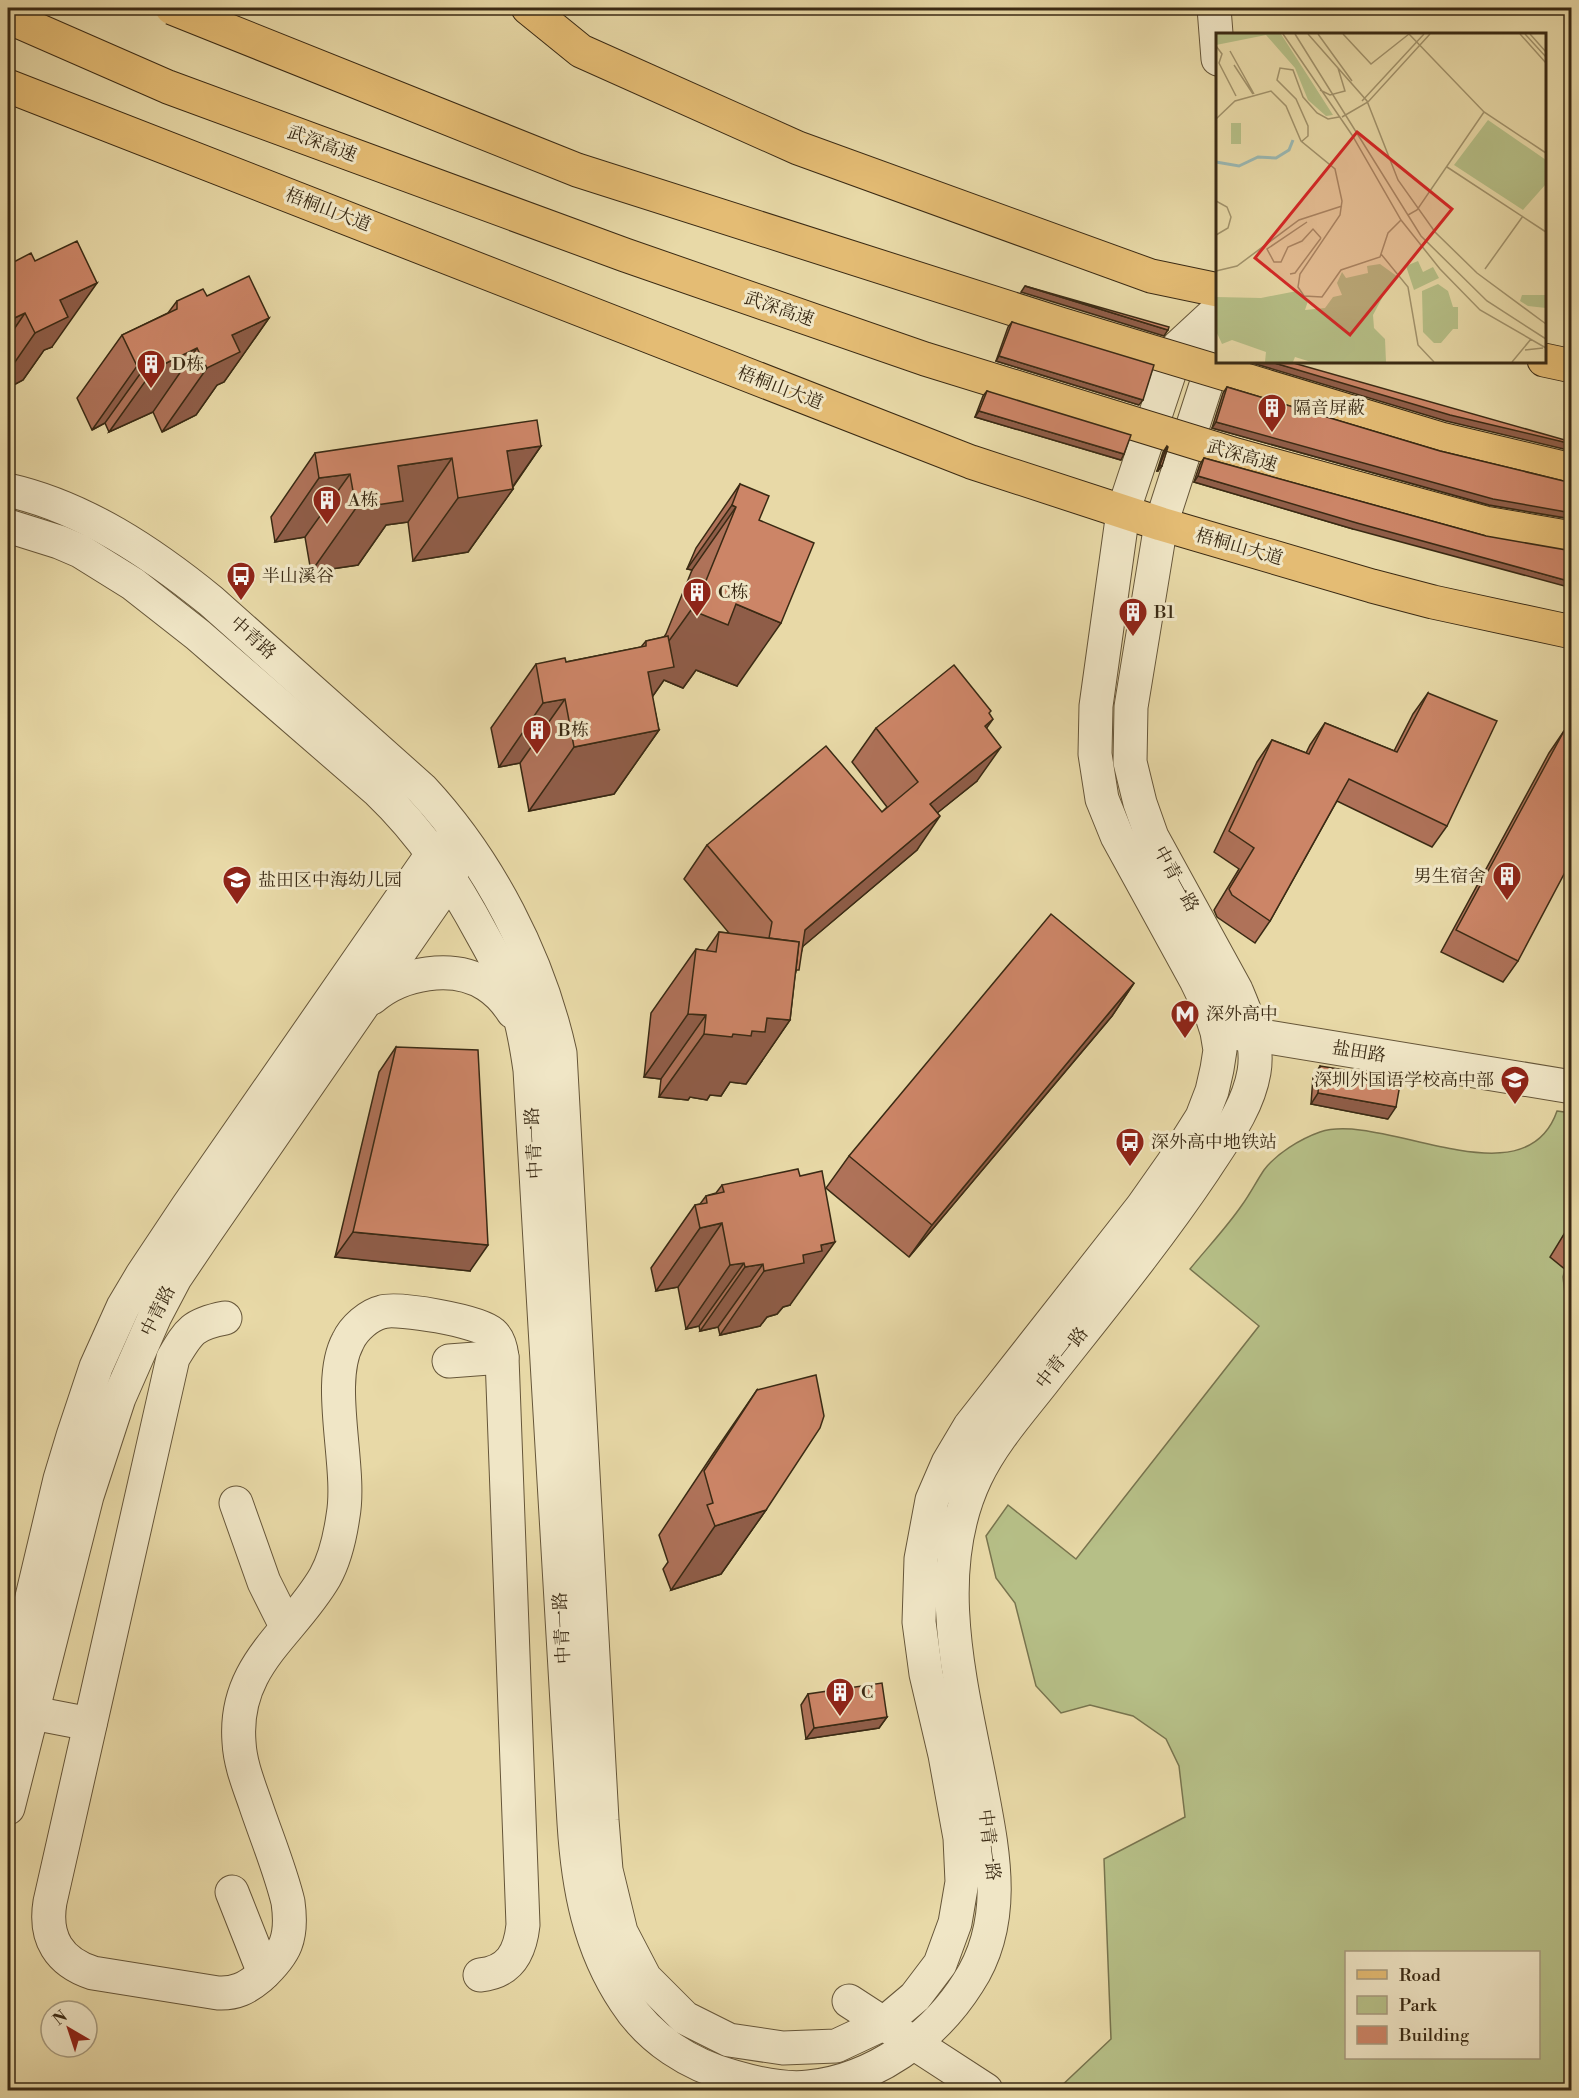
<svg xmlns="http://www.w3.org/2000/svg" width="1579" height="2098" viewBox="0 0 1579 2098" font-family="'Libre Bodoni','Noto Serif SC',serif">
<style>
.green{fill:#b6bf87;stroke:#78744e;stroke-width:1.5;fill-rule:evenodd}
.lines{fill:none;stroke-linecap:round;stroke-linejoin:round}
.minor-casing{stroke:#665639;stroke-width:35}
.major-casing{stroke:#3a2a14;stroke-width:35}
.minor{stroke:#f0e6c6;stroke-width:33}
.major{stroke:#e4bc74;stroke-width:33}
.highway-bridge-casing{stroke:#3a2a14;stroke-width:35;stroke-linecap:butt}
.highway-bridge{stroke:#e4bc74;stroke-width:33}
.wall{fill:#af7259;stroke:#3a2a14;stroke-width:1.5}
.shaded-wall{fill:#8f5d48;stroke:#3a2a14;stroke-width:1.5}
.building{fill:#cc8567;stroke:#3a2a14;stroke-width:1.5}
.labels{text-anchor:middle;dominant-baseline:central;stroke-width:6;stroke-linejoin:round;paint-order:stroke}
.street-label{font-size:18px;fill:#3a2a14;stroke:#f0e6c6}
.poi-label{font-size:18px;fill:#3a2a14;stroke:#f0e6c6;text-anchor:start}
.inset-river{fill:none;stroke:#9bb8b2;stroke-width:3}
.inset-road{fill:none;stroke:#a2936c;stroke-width:1.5}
.view{fill:#d62828;fill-opacity:0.15;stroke:#d62828;stroke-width:3}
.inset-edge{fill:none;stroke:#3a2a14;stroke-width:3}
</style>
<rect width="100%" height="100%" fill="#e8d9a7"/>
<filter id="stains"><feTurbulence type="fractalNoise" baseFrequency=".00333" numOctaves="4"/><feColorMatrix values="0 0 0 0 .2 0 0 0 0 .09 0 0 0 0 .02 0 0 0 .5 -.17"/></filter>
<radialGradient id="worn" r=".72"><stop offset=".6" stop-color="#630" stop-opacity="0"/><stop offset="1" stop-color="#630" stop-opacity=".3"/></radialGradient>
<!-- green -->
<path class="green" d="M 1557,1111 L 1571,1113 L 1571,1244 L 1563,1277 L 1569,1325 L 1572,1329 L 1571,2090 L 1057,2090 L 1111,2039 L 1104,1859 L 1185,1817 L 1179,1766 L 1166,1739 L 1133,1716 L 1090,1705 L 1061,1713 L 1036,1686 L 1015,1603 L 996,1578 L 986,1536 L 1008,1505 L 1076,1559 L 1259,1326 L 1190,1269 C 1207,1248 1227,1227 1242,1205 C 1250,1194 1256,1182 1264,1170 C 1276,1154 1300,1139 1320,1132 C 1382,1111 1525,1204 1557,1111 ZM 1346,1952 L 1538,1952 L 1538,2058 L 1346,2058 Z"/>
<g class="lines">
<!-- minor casing -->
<g class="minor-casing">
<g id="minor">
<polyline points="1214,8 1218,59"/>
<path d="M 8,490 C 84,507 152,553 211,601 L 422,789 C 489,861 539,958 560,1053 L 602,1820 L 606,1870 L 621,1932 L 645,1978 L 685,2018 L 729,2040 L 783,2048 L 836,2046 L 883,2024 L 915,1997 L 940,1964 L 955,1923 L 962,1882 L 960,1838 L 945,1755 L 926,1674 L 919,1622 L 921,1559 L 932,1500 L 948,1463 L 970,1426 L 1142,1207 L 1173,1163 L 1202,1117 L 1212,1091 L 1217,1069 L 1220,1050 L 1217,1032 L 1209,1007 L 1196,980 L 1117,836 L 1102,799 L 1095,754 L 1096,706 L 1123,512 L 1178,347 L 1218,310"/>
<path d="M 8,526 L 59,542 L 80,551 L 133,584 L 198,635 L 378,791 C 423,834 454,882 483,936 C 496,959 508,982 517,1007 C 524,1028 527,1049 530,1070 L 574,1823 C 578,1887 589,1947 625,2001 C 650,2040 690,2065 734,2077 C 758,2084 784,2090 809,2087 C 874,2080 934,2037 968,1983 C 1010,1919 992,1847 979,1777 C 960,1680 931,1571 976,1477 C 994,1439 1025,1406 1050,1373 C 1103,1306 1157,1240 1204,1170 C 1224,1139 1248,1108 1254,1072 C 1259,1043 1247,1016 1236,990 L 1152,837 L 1140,803 L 1130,762 L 1131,707 L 1161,524 L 1218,348"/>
<path d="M 372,998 C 401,973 453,963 487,985 C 498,992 506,1001 513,1012"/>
<polyline points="1233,1033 1268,1037 1572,1087"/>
<path d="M 225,1318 C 193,1324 189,1331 173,1358 L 50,1902 C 44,1938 59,1962 93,1973 L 218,1993 C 235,1994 247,1988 260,1977 C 286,1953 293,1938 288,1902 C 280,1869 266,1836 255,1803 C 248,1783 240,1763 239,1742 C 233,1665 292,1634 325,1577 C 335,1559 340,1537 343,1516 C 352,1467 325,1383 348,1341 C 354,1328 369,1315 382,1312 C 398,1307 479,1321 492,1333 C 499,1339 501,1348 502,1357 L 523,1925 C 520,1953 510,1972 480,1975"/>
<polyline points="449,1361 502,1357"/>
<polyline points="236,1503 264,1582 286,1626"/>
<polyline points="8,1698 60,1479 73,1436 96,1367 123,1307 142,1275 188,1206 433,853 449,843"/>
<polyline points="12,1709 90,1724"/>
<polyline points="8,1808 87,1496 119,1398 155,1316 175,1278 204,1235 450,879 455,862"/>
<polyline points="232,1892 264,1973"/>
<polyline points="849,2001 986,2090"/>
</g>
</g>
<!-- major casing -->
<g class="major-casing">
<g id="major">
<polyline points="528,8 581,51 798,148 1151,276 1218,290"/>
<polyline points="8,86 971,462 1161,524 1372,586 1433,602 1572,632"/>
<polyline points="1544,360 1572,366"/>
</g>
</g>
<!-- minor -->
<use href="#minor" class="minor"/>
<!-- major -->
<use href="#major" class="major"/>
<!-- highway-bridge casing -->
<g class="highway-bridge-casing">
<g id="highway-bridge">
<polyline points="172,8 577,170 1060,324 1441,439 1572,470"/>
<polyline points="8,17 168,87 625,255 925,359 1236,455 1485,523 1572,538"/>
</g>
</g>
<!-- highway-bridge -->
<use href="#highway-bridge" class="highway-bridge"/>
</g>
<!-- wall -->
<g class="wall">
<polygon points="8,265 52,347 44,350 23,380 8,388"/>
<polygon points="207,296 269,318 224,382 217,385 196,415 162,432 153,412 109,432 105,423 92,430 77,398 122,335 168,313 177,301"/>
<polygon points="1012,322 1139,405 996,361 1008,327"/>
<polygon points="1227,387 1440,451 1572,483 1572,519 1489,505 1212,428 1223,393"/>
<polygon points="987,391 1121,460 975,417 983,396"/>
<polygon points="541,446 513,487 513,489 468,552 413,561 408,522 386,525 358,565 311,572 305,537 275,542 271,517 315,453"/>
<polygon points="1167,446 1158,471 1157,471 1163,452"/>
<polygon points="1204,458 1486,536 1353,529 1194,482 1200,464"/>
<polygon points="740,484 759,520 737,686 696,670 683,688 664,680 652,697 659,730 614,794 529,811 520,763 499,767 491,728 536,664 566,662 641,647 646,641 664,637 666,634 692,570 687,569 696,548"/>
<polygon points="1428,693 1447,826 1432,847 1337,801 1270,921 1255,943 1217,917 1214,910 1239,869 1214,852 1257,762 1272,740 1306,753 1310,745 1325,723 1394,751 1413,714"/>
<polygon points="989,714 977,781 937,813 917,850 803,946 795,975 790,1020 746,1084 730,1082 721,1096 710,1095 707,1100 690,1097 688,1100 659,1097 661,1079 644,1077 651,1013 696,949 706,951 719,932 729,933 684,879 707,845 882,812 887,807 852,762 876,728"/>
<polygon points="1564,731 1518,961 1503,982 1441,952 1549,753"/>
<polygon points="1134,983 1112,1016 909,1257 826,1188 849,1156"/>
<polygon points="396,1047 470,1271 335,1257 379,1072"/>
<polygon points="1320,1066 1388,1119 1311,1104 1313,1077"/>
<polygon points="722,1185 790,1305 783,1307 777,1314 767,1317 760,1326 720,1335 718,1327 700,1331 699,1326 686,1329 678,1287 656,1291 651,1268 695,1205 700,1204 706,1196 716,1193"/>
<polygon points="1572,1221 1572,1275 1550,1257"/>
<polygon points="757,1390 766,1510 721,1574 671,1590 663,1569 668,1562 659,1535 713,1454"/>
<polygon points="808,1694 887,1717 879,1728 806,1739 801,1705"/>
</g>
<!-- shaded-wall -->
<g class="shaded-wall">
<polygon points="97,283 52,347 44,350 23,380 8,388 8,372 35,333 60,300"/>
<polygon points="1025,286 1168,330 1164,336 1021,292"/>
<polygon points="25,313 8,338 8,321"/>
<polygon points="269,318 224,382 217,385 196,415 162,432 207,368 232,335"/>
<polygon points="197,348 153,412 109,432 154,369"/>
<polygon points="999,356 1143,400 1139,405 996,361"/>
<polygon points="150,360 105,423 92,430 137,366"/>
<polygon points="1249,362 1271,362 1572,444 1572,451 1446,421"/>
<polygon points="979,411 1124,454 1121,460 975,417"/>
<polygon points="1216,422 1572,513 1572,519 1489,505 1212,428"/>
<polygon points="541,446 511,489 513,489 468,552 413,561 458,498 507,451"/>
<polygon points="452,458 408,522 386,525 358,565 311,572 356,508 398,466"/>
<polygon points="1160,465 1162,466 1158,471 1157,471"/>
<polygon points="350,474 305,537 275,542 319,478"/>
<polygon points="1198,476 1572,582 1572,588 1353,529 1194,482"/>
<polygon points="732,505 736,507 692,570 687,569"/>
<polygon points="736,604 781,623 737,686 696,670 683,688 664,680 629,730 646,673 691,610"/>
<polygon points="565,699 520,763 499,767 543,703"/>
<polygon points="993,719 969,753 985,726"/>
<polygon points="659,730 614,794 529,811 574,747"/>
<polygon points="1001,747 977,781 906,838 930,804"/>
<polygon points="940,816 917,850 782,964 805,930"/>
<polygon points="1134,983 1112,1016 909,1257 932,1225"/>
<polygon points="688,1014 706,1015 661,1079 644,1077"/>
<polygon points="767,1018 790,1020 746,1084 730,1082 721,1096 710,1095 707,1100 690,1097 688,1100 659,1097 704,1034 733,1034 752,1031"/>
<polygon points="1318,1093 1396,1107 1388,1119 1311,1104"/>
<polygon points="722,1223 678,1287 656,1291 700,1228"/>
<polygon points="353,1232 488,1245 470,1271 335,1257"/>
<polygon points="835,1242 790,1305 783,1307 777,1314 767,1317 760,1326 720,1335 764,1271 803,1255 821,1245"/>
<polygon points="744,1263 699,1326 686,1329 730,1265"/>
<polygon points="763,1264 718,1327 700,1331 745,1267"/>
<polygon points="766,1510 721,1574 671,1590 715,1526"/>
<polygon points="887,1717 879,1728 806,1739 814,1728"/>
</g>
<!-- building -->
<g class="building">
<polygon points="77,241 97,283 60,300 68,317 35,333 25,313 8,321 8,265 31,253 35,261"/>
<polygon points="249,276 269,318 232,335 240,352 207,368 197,348 154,369 150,360 137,366 122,335 177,309 177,301 203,289 207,296"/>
<polygon points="1025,286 1169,327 1168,330"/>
<polygon points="1012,322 1154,365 1143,400 999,356"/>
<polygon points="1271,362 1290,362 1572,442 1572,444 1450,415"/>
<polygon points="1227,387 1440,451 1572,483 1572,513 1493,499 1216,422"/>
<polygon points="987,391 1131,435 1124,454 979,411"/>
<polygon points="537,420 541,446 507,451 513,489 458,498 452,458 398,466 403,501 356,508 350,474 319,478 315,453"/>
<polygon points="1167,446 1168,447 1162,466 1160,465"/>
<polygon points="1204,458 1486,536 1572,551 1572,582 1357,523 1198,476"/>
<polygon points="740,484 769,496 759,520 814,543 781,623 736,604 728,625 691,610 702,582 705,583 736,507 732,505"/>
<polygon points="668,636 674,667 648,672 659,730 574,747 565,699 543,703 536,664 565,658 566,662 646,646 646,641"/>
<polygon points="954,665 991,711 989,713 993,719 985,726 1001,747 930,804 940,816 805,930 799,970 796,970 799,942 769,938 772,922 707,845 826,746 882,812 918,782 876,728"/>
<polygon points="1428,693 1497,721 1447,826 1349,779 1270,921 1232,895 1229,889 1254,848 1229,831 1272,740 1309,754 1325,723 1397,752"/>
<polygon points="1564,731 1572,734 1572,859 1518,961 1456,930"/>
<polygon points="1051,914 1134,983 932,1225 849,1156"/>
<polygon points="719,932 799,942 790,1020 767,1018 765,1032 752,1031 751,1036 733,1034 732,1037 704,1034 706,1015 688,1014 696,949 716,952"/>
<polygon points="396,1047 478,1050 488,1245 353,1232"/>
<polygon points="1320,1066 1401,1079 1396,1107 1318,1093"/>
<polygon points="798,1169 800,1176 822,1171 835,1242 821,1245 822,1251 803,1255 804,1263 764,1271 763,1264 745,1267 744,1263 730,1265 722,1223 700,1228 695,1205 707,1203 706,1196 724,1192 722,1185"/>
<polygon points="1572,1225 1572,1241 1565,1236"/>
<polygon points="816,1375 824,1416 820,1428 766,1510 715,1526 707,1505 713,1503 704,1471 757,1390"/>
<polygon points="882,1683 887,1717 814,1728 808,1694"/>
</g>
<!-- icons -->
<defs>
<g id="building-pin" transform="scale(1.5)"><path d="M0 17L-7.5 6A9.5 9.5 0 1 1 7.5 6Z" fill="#8f2418" stroke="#f0e6c6"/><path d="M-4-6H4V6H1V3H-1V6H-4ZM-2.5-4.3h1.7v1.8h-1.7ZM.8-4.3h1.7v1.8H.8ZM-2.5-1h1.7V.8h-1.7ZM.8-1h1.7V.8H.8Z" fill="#fff"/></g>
<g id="bus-pin" transform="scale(1.5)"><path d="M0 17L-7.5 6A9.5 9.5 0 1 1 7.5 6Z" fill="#8f2418" stroke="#f0e6c6"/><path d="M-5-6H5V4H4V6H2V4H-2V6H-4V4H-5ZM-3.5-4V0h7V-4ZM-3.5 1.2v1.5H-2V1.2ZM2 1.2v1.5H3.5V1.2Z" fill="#fff"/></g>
<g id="school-pin" transform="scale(1.5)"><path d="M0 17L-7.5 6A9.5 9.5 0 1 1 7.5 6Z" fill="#8f2418" stroke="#f0e6c6"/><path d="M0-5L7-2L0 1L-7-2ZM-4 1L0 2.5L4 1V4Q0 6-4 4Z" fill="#fff"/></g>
<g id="metro-pin" transform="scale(1.5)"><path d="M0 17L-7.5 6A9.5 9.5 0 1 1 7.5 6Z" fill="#8f2418" stroke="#f0e6c6"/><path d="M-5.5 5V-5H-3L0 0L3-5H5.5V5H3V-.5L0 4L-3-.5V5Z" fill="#fff"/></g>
</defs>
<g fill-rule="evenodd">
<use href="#building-pin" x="151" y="364"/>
<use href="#building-pin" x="1272" y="408"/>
<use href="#building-pin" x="327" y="500"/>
<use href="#bus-pin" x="241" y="576"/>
<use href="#building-pin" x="697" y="592"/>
<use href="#building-pin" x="1133" y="612"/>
<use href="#building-pin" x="537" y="730"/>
<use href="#building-pin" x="1507" y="876"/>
<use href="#school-pin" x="237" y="880"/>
<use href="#metro-pin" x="1185" y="1014"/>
<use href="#school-pin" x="1515" y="1080"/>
<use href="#bus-pin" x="1130" y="1142"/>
<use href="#building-pin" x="840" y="1692"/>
</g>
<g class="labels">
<!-- street labels -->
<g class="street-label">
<text transform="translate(322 144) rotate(20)">武深高速</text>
<text transform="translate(328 210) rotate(21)">梧桐山大道</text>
<text transform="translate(779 309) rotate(19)">武深高速</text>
<text transform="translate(780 388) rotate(21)">梧桐山大道</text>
<text transform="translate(1242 456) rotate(16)">武深高速</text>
<text transform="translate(1239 547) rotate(16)">梧桐山大道</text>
<text transform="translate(253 638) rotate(42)">中青路</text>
<text transform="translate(1176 879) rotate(61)">中青一路</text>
<text transform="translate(1359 1052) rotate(9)">盐田路</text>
<text transform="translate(534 1143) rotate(-93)">中青一路</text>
<text transform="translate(158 1311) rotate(-63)">中青路</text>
<text transform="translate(1062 1358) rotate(-52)">中青一路</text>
<text transform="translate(562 1628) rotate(-93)">中青一路</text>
<text transform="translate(989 1845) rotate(83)">中青一路</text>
</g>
<!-- poi labels -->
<g class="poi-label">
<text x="172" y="364">D栋</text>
<text x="1293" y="408">隔音屏蔽</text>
<text x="348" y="500">A栋</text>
<text x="262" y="576">半山溪谷</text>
<text x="718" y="592">C栋</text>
<text x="1154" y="612">B1</text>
<text x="558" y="730">B栋</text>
<text x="1486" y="876" text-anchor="end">男生宿舍</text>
<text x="258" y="880">盐田区中海幼儿园</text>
<text x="1206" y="1014">深外高中</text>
<text x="1494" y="1080" text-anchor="end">深圳外国语学校高中部</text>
<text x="1151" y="1142">深外高中地铁站</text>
<text x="861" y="1692">C</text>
</g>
</g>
<!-- overview -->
<g transform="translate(1216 33)">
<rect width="330" height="330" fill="#e8d9a7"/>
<path d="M 0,1 L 65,1 L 117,82 L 110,83 L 92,67 L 79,35 L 50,2 L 0,12 ZM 272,87 L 330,127 L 330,151 L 307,177 L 238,132 ZM 15,90 L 25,90 L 25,111 L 15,111 ZM 202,228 L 207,239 L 217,234 L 223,245 L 198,257 L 190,233 ZM 164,231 L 182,244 L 173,252 L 157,282 L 158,295 L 169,306 L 170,329 L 95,329 L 79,324 L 77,329 L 49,329 L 50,319 L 16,307 L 6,311 L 0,298 L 0,264 L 45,265 L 81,258 L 92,268 L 89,277 L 109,275 L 117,264 L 126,262 L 121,250 L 126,239 L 130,245 L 152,240 L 151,233 ZM 222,251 L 232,258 L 237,274 L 242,274 L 242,296 L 237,296 L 225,310 L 218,310 L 207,299 L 206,258 ZM 306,262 L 330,262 L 330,275 L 312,273 L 304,268 Z" fill="#b6bf87"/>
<path class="inset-river" d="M 0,129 L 23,133 L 42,124 L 60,125 L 73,117 L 77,107"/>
<path class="inset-road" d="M 67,1 L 136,102 L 185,187 L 224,236 L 264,277 L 330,315M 79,1 L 205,203 L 271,268 L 330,306M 92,1 L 151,68 L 182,147 L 219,199 L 261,240 L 330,291M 102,1 L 136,48M 127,1 L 155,31 L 193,1M 193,1 L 268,79 L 330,120M 304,1 L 330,30M 309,1 L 330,24M 314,1 L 330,19M 0,13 L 6,21 L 3,30 L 20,63M 14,18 L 38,61M 18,32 L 37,61M 104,57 L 114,62 L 129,58 L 122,35M 146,68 L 208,1M 126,84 L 152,69 L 214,1M 0,86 L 19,68 L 55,58 L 70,73 L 85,108 L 119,136 L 126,168 L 124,182 L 84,241 L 82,254 L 88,263 L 106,264 L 125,237 L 164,224 L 172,200 L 185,187M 85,109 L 92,103 L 92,93 L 80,66 L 61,47 L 64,35 L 77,37 L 87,64 L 101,80 L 112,86 L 123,84M 231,134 L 330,199M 0,168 L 11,174 L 15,184 L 12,195 L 0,202M 192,182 L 201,177 L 268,79M 91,189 L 51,216 L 58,229 L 65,229 L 72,214 L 86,208 L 97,196 L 105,205M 165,221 L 192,254 L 202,312 L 218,329M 269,236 L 307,183M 0,238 L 21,233 L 83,187 L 126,173M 74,241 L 79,240 L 105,205M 309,317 L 327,315M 296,329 L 315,306"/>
<path class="view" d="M 141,99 L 236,176 L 134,302 L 39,225 Z"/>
<rect width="330" height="330" class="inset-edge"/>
</g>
<!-- margin -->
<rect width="1579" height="2098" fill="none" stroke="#e8d9a7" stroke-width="30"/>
<rect x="9" y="9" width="1561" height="2080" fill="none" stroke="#3a2a14" stroke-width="3"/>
<rect x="15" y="15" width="1549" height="2068" fill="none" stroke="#3a2a14" stroke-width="1.5"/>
<!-- legend -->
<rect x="1345" y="1951" width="195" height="108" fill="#f0e6c6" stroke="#a79b7f" stroke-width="1.5"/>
<rect x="1357" y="1970" width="30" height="9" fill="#e4bc74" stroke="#a79b7f" stroke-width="1.5"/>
<text x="1399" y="1981" font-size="18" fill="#3a2a14">Road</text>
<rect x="1357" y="1996" width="30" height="18" fill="#b6bf87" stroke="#a79b7f" stroke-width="1.5"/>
<text x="1399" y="2011" font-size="18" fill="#3a2a14">Park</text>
<rect x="1357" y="2026" width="30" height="18" fill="#cc8567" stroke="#a79b7f" stroke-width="1.5"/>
<text x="1399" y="2041" font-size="18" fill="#3a2a14">Building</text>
<!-- north arrow -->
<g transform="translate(69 2029) rotate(321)"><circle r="28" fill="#f0e6c6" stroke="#a79b7f" stroke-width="1.5"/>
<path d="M0-4.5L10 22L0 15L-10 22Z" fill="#8f2418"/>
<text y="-9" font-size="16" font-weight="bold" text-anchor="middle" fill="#3a2a14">N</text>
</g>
<rect width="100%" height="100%" filter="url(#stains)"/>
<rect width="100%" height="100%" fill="url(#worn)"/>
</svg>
